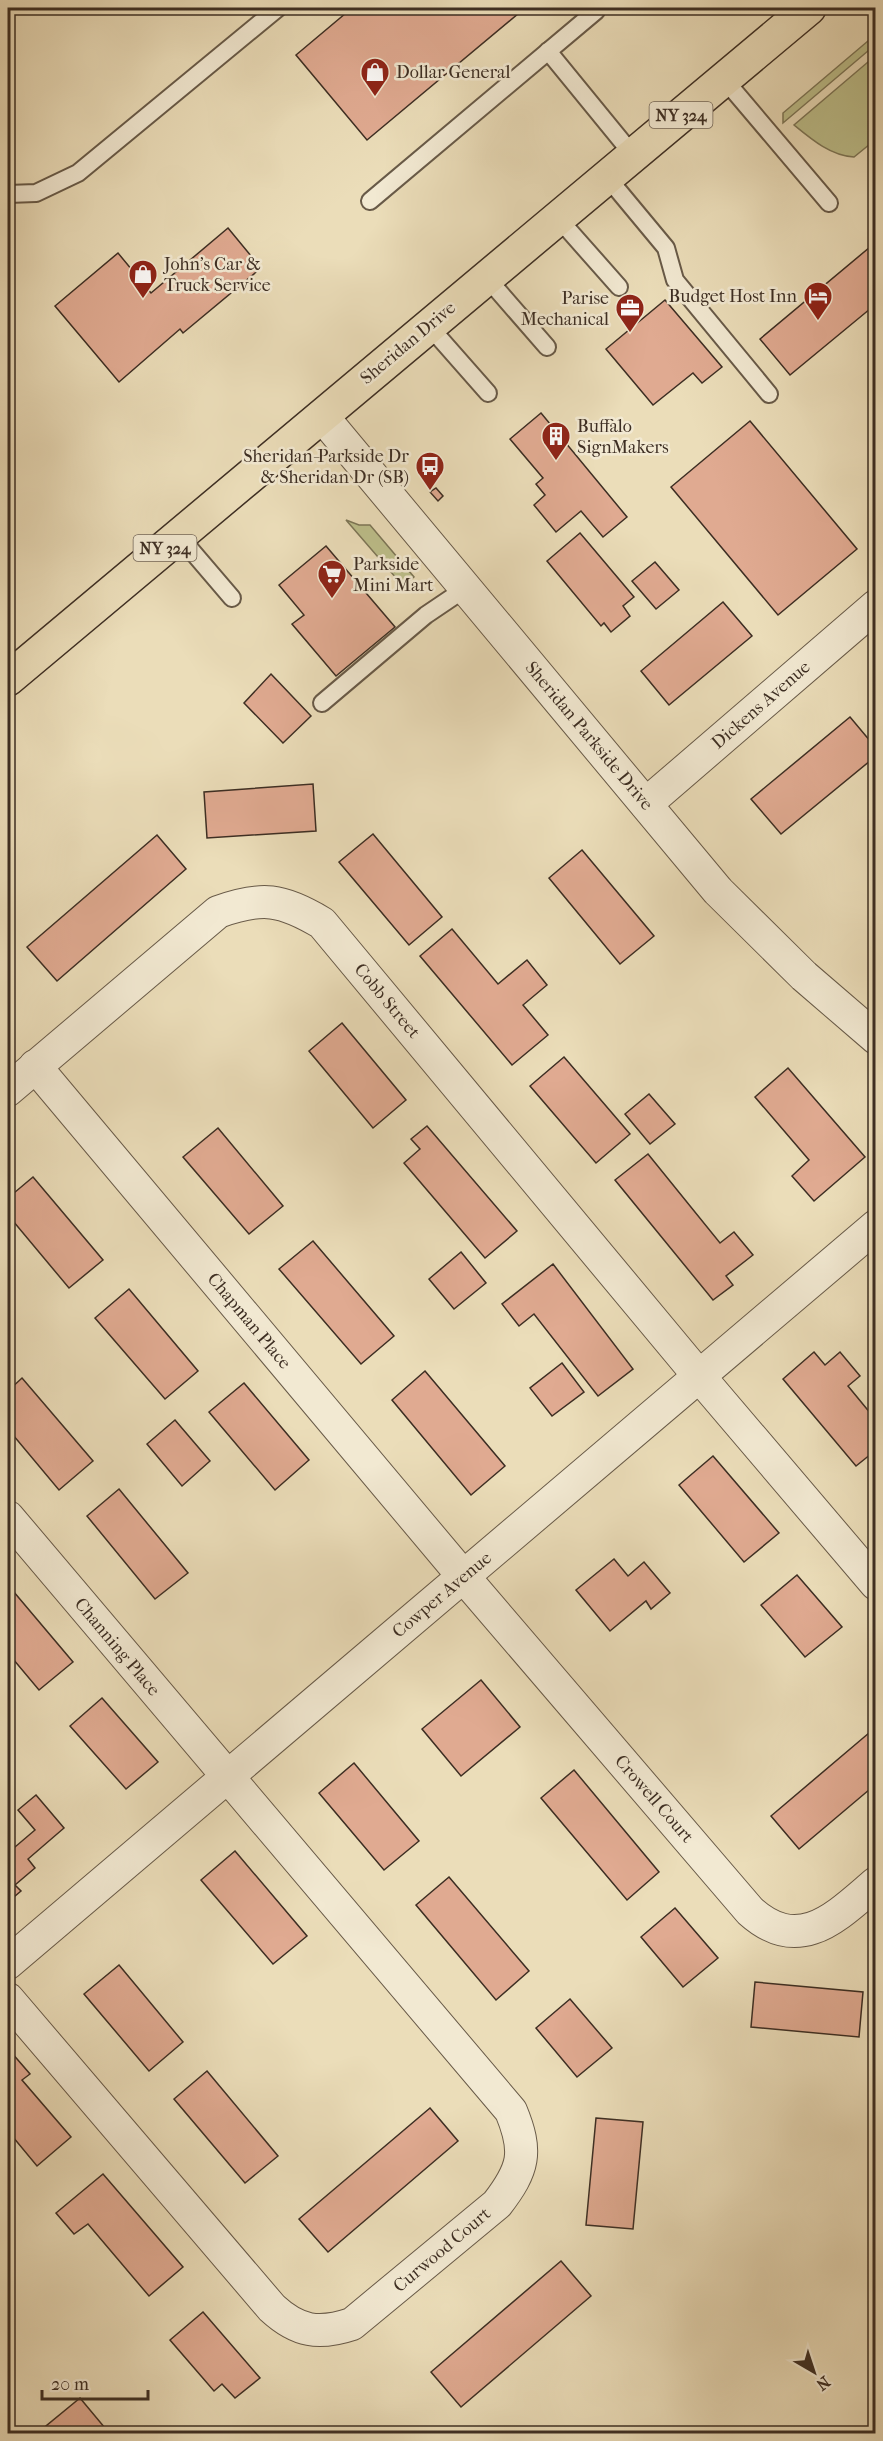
<svg xmlns="http://www.w3.org/2000/svg" width="883" height="2441" viewBox="0 0 883 2441" font-family="'IM FELL French Canon',serif">
<style>
.green{fill:#bdbf8b;stroke:#7d7657;stroke-width:1.5}
.building{fill:#e0aa91;stroke:#3d2e23;stroke-width:1.5}
.lines{fill:none;stroke-linecap:round;stroke-linejoin:round}
.service-casing{stroke:#685a48;stroke-width:20}
.minor-casing{stroke:#685a48;stroke-width:34}
.primary-casing{stroke:#3d2e23;stroke-width:36}
.service{stroke:#f2e9d2;stroke-width:16}
.minor{stroke:#f2e9d2;stroke-width:32}
.primary{stroke:#ebddb9;stroke-width:33}
.labels{text-anchor:middle;dominant-baseline:central;stroke-width:5;stroke-linejoin:round;paint-order:stroke}
.shield{fill:#f2e9d2;stroke:#736658;stroke-width:1.5}
.shield-label{font-size:16px;font-weight:bold;fill:#3d2e23}
.poi-label{font-size:18px;fill:#3d2e23;stroke:#f2e9d2;text-anchor:start}
.street-label{font-size:18px;fill:#3d2e23;stroke:#f2e9d2}
</style>
<rect width="100%" height="100%" fill="#ebddb9"/>
<filter id="stains"><feTurbulence type="fractalNoise" baseFrequency=".00333" numOctaves="4"/><feColorMatrix values="0 0 0 0 .2 0 0 0 0 .09 0 0 0 0 .02 0 0 0 .5 -.17"/></filter>
<radialGradient id="worn" r=".72"><stop offset=".6" stop-color="#630" stop-opacity="0"/><stop offset="1" stop-color="#630" stop-opacity=".3"/></radialGradient>
<!-- green -->
<g class="green">
<polygon points="875,35 875,45 783,123 783,113"/>
<path d="M 875,56 L 875,140 L 854,157 C 831,156 811,139 794,125 Z"/>
<polygon points="346,520 359,525 370,525 414,577 403,586"/>
</g>
<!-- building -->
<g class="building">
<polygon points="352,8 525,8 367,140 296,55"/>
<polygon points="228,228 261,268 183,333 180,329 119,382 55,306 118,253 151,293"/>
<polygon points="876,242 876,304 790,375 760,339"/>
<polygon points="665,300 722,367 702,383 693,373 653,405 606,349"/>
<polygon points="541,413 627,517 603,537 581,511 556,532 534,505 545,495 536,484 543,478 510,439"/>
<polygon points="750,421 857,549 778,615 671,487"/>
<polygon points="436,488 443,496 438,501 430,492"/>
<polygon points="580,533 634,597 623,606 630,616 611,632 604,623 601,626 547,561"/>
<polygon points="326,546 395,627 336,676 292,624 304,615 279,585"/>
<polygon points="655,562 679,590 656,609 632,581"/>
<polygon points="723,602 752,636 669,705 641,671"/>
<polygon points="271,674 311,716 283,743 244,703"/>
<polygon points="850,717 876,748 876,756 781,834 751,799"/>
<polygon points="313,784 316,831 207,838 204,792"/>
<polygon points="373,834 442,917 409,945 339,862"/>
<polygon points="157,835 186,869 57,981 27,947"/>
<polygon points="582,850 654,936 620,964 549,878"/>
<polygon points="452,929 498,984 527,960 547,985 523,1005 548,1035 512,1065 420,956"/>
<polygon points="342,1023 406,1100 373,1128 309,1051"/>
<polygon points="564,1057 630,1134 596,1163 530,1086"/>
<polygon points="788,1068 865,1157 814,1201 792,1176 809,1160 755,1097"/>
<polygon points="649,1094 675,1124 650,1144 625,1114"/>
<polygon points="427,1126 517,1231 485,1258 404,1163 420,1149 411,1139"/>
<polygon points="218,1128 283,1206 249,1234 183,1157"/>
<polygon points="648,1154 720,1243 734,1232 753,1255 726,1276 733,1285 713,1300 615,1180"/>
<polygon points="33,1177 103,1260 69,1288 8,1215 8,1198"/>
<polygon points="313,1241 394,1336 361,1364 279,1269"/>
<polygon points="461,1252 486,1283 454,1309 429,1279"/>
<polygon points="553,1264 633,1369 598,1396 534,1314 519,1326 502,1304"/>
<polygon points="129,1289 198,1371 165,1399 95,1318"/>
<polygon points="814,1352 825,1365 840,1352 860,1376 848,1386 876,1420 876,1450 856,1466 783,1379"/>
<polygon points="562,1363 584,1392 552,1416 530,1388"/>
<polygon points="425,1371 505,1466 471,1495 392,1400"/>
<polygon points="22,1378 93,1461 59,1490 8,1429 8,1391"/>
<polygon points="244,1383 309,1460 275,1490 209,1412"/>
<polygon points="175,1420 210,1461 182,1486 147,1444"/>
<polygon points="713,1456 779,1533 744,1562 679,1485"/>
<polygon points="119,1489 188,1573 155,1599 87,1516"/>
<polygon points="614,1559 628,1576 644,1562 670,1593 651,1609 646,1601 610,1631 576,1590"/>
<polygon points="797,1575 842,1627 805,1657 761,1605"/>
<polygon points="8,1585 73,1662 39,1690 8,1653"/>
<polygon points="481,1680 520,1727 461,1776 422,1729"/>
<polygon points="102,1698 158,1762 126,1789 70,1726"/>
<polygon points="876,1727 876,1784 799,1849 771,1816"/>
<polygon points="354,1763 419,1841 384,1870 319,1793"/>
<polygon points="574,1770 659,1872 627,1900 541,1798"/>
<polygon points="36,1795 64,1828 28,1859 35,1868 15,1885 21,1891 8,1902 8,1837 15,1847 35,1830 18,1810"/>
<polygon points="235,1851 307,1936 273,1964 201,1880"/>
<polygon points="449,1877 529,1971 496,2000 416,1905"/>
<polygon points="675,1908 718,1958 683,1987 641,1937"/>
<polygon points="119,1965 183,2042 149,2071 84,1994"/>
<polygon points="755,1982 863,1992 859,2037 751,2027"/>
<polygon points="570,1999 612,2048 577,2077 536,2028"/>
<polygon points="11,2052 30,2074 22,2080 71,2137 37,2166 8,2131 8,2055"/>
<polygon points="207,2071 278,2156 245,2183 174,2099"/>
<polygon points="430,2108 458,2141 328,2252 299,2219"/>
<polygon points="596,2118 643,2122 633,2229 586,2225"/>
<polygon points="103,2174 183,2267 149,2296 88,2224 74,2234 56,2213"/>
<polygon points="561,2261 591,2296 461,2407 431,2372"/>
<polygon points="203,2312 260,2378 235,2398 222,2384 214,2391 170,2340"/>
<polygon points="80,2398 110,2434 51,2434 46,2426"/>
</g>
<g class="lines">
<!-- service casing -->
<g class="service-casing">
<g id="service">
<polyline points="548,51 633,155"/>
<polyline points="724,79 829,203"/>
<polyline points="607,177 666,248 675,280 769,394"/>
<polyline points="8,194 36,193 78,173 278,8"/>
<polyline points="370,201 596,11 594,8"/>
<polyline points="558,218 619,287"/>
<polyline points="487,278 547,347"/>
<polyline points="429,326 488,393"/>
<polyline points="179,536 232,598"/>
<polyline points="322,703 426,615 466,588"/>
</g>
</g>
<!-- minor casing -->
<g class="minor-casing">
<g id="minor">
<polyline points="322,416 718,891 804,976 876,1038"/>
<polyline points="646,804 876,606"/>
<path d="M 35,1066 L 463,1576 L 750,1911 C 800,1956 837,1916 876,1883"/>
<path d="M 8,1090 L 218,912 C 262,896 282,899 322,923 L 699,1376 L 876,1584"/>
<path d="M 8,1517 L 511,2111 C 528,2152 524,2169 497,2204 L 352,2324 C 319,2335 298,2332 272,2308 L 8,1999"/>
<polyline points="8,1963 876,1226"/>
</g>
</g>
<!-- primary casing -->
<g class="primary-casing">
<polyline id="primary" points="8,679 809,8"/>
</g>
<!-- service -->
<use href="#service" class="service"/>
<!-- minor -->
<use href="#minor" class="minor"/>
<!-- primary -->
<use href="#primary" class="primary"/>
</g>
<!-- icons -->
<defs>
<g id="shop-pin" transform="scale(1.5)"><path d="M0 17L-7.5 6A9.5 9.5 0 1 1 7.5 6Z" fill="#8f2418" stroke="#f2e9d2"/><path d="M-5-2.5h2.3a2.7 3.5 0 0 1 5.4 0H5L5.5 6h-11ZM-1.5-2.5h3a1.5 2.3 0 0 0-3 0Z" fill="#fff"/></g>
<g id="hotel-pin" transform="scale(1.5)"><path d="M0 17L-7.5 6A9.5 9.5 0 1 1 7.5 6Z" fill="#8f2418" stroke="#f2e9d2"/><path d="M-6-4.5h1.5V1H6V5H4.5V3h-9V5H-6ZM-4 0a1.8 1.8 0 1 1 3.6 0ZM.5 0V-2.5h3Q6-2.5 6 0Z" fill="#fff"/></g>
<g id="office-pin" transform="scale(1.5)"><path d="M0 17L-7.5 6A9.5 9.5 0 1 1 7.5 6Z" fill="#8f2418" stroke="#f2e9d2"/><path d="M-6-3h4V-5.5h4V-3h4V5H-6ZM-1-4.5V-3h2v-1.5ZM-6 0V1H6V0Z" fill="#fff"/></g>
<g id="building-pin" transform="scale(1.5)"><path d="M0 17L-7.5 6A9.5 9.5 0 1 1 7.5 6Z" fill="#8f2418" stroke="#f2e9d2"/><path d="M-4-6H4V6H1V3H-1V6H-4ZM-2.5-4.3h1.7v1.8h-1.7ZM.8-4.3h1.7v1.8H.8ZM-2.5-1h1.7V.8h-1.7ZM.8-1h1.7V.8H.8Z" fill="#fff"/></g>
<g id="bus-pin" transform="scale(1.5)"><path d="M0 17L-7.5 6A9.5 9.5 0 1 1 7.5 6Z" fill="#8f2418" stroke="#f2e9d2"/><path d="M-5-6H5V4H4V6H2V4H-2V6H-4V4H-5ZM-3.5-4V0h7V-4ZM-3.5 1.2v1.5H-2V1.2ZM2 1.2v1.5H3.5V1.2Z" fill="#fff"/></g>
<g id="supermarket-pin" transform="scale(1.5)"><path d="M0 17L-7.5 6A9.5 9.5 0 1 1 7.5 6Z" fill="#8f2418" stroke="#f2e9d2"/><path d="M-6-5.5h2.5l.6 2H6L4.5 2H-2.5L-4.4-4H-6ZM-1.5 3.2a1.3 1.3 0 1 0 .1 0ZM3 3.2a1.3 1.3 0 1 0 .1 0Z" fill="#fff"/></g>
</defs>
<g fill-rule="evenodd">
<use href="#shop-pin" x="375" y="72"/>
<use href="#shop-pin" x="143" y="274"/>
<use href="#hotel-pin" x="818" y="296"/>
<use href="#office-pin" x="630" y="308"/>
<use href="#building-pin" x="556" y="436"/>
<use href="#bus-pin" x="430" y="466"/>
<use href="#supermarket-pin" x="332" y="574"/>
</g>
<g class="labels">
<!-- shield labels -->
<g class="shield">
<rect x="649.5" y="102" width="63" height="26" rx="4.5"/>
<rect x="133.5" y="535" width="63" height="26" rx="4.5"/>
</g>
<g class="shield-label">
<text x="681" y="115">NY 324</text>
<text x="165" y="548">NY 324</text>
</g>
<!-- poi labels -->
<g class="poi-label">
<text x="396" y="72">Dollar General</text>
<text x="164" y="264">John's Car &amp;<tspan x="164" dy="21">Truck Service</tspan></text>
<text x="797" y="296" text-anchor="end">Budget Host Inn</text>
<text x="609" y="298" text-anchor="end">Parise<tspan x="609" dy="21">Mechanical</tspan></text>
<text x="577" y="426">Buffalo<tspan x="577" dy="21">SignMakers</tspan></text>
<text x="409" y="456" text-anchor="end">Sheridan-Parkside Dr<tspan x="409" dy="21">&amp; Sheridan Dr (SB)</tspan></text>
<text x="353" y="564">Parkside<tspan x="353" dy="21">Mini Mart</tspan></text>
</g>
<!-- street labels -->
<g class="street-label">
<text transform="translate(408 343) rotate(-40)">Sheridan Drive</text>
<text transform="translate(761 705) rotate(-41)">Dickens Avenue</text>
<text transform="translate(589 736) rotate(50)">Sheridan Parkside Drive</text>
<text transform="translate(387 1001) rotate(50)">Cobb Street</text>
<text transform="translate(249 1321) rotate(50)">Chapman Place</text>
<text transform="translate(442 1595) rotate(-40)">Cowper Avenue</text>
<text transform="translate(117 1647) rotate(50)">Channing Place</text>
<text transform="translate(654 1799) rotate(49)">Crowell Court</text>
<text transform="translate(442 2250) rotate(-40)">Curwood Court</text>
</g>
</g>
<!-- margin -->
<rect width="883" height="2441" fill="none" stroke="#ebddb9" stroke-width="30"/>
<rect x="9" y="9" width="865" height="2423" fill="none" stroke="#3d2e23" stroke-width="3"/>
<rect x="15" y="15" width="853" height="2411" fill="none" stroke="#3d2e23" stroke-width="1.5"/>
<!-- north arrow -->
<g transform="translate(814 2372) rotate(141)" stroke="#f2e9d2" stroke-width="4.5" paint-order="stroke">
<path d="M0-4.5L10 22L0 15L-10 22Z" fill="#3d2e23"/>
<text y="-9" font-size="16" font-weight="bold" text-anchor="middle" fill="#3d2e23">N</text>
</g>
<!-- scale -->
<path d="M42 2390v9h106v-9" fill="none" stroke="#3d2e23" stroke-width="3"/>
<text x="51" y="2390" font-size="18" fill="#3d2e23" stroke="#f2e9d2" stroke-width="4.5" paint-order="stroke">20 m</text>
<rect width="100%" height="100%" filter="url(#stains)"/>
<rect width="100%" height="100%" fill="url(#worn)"/>
</svg>
